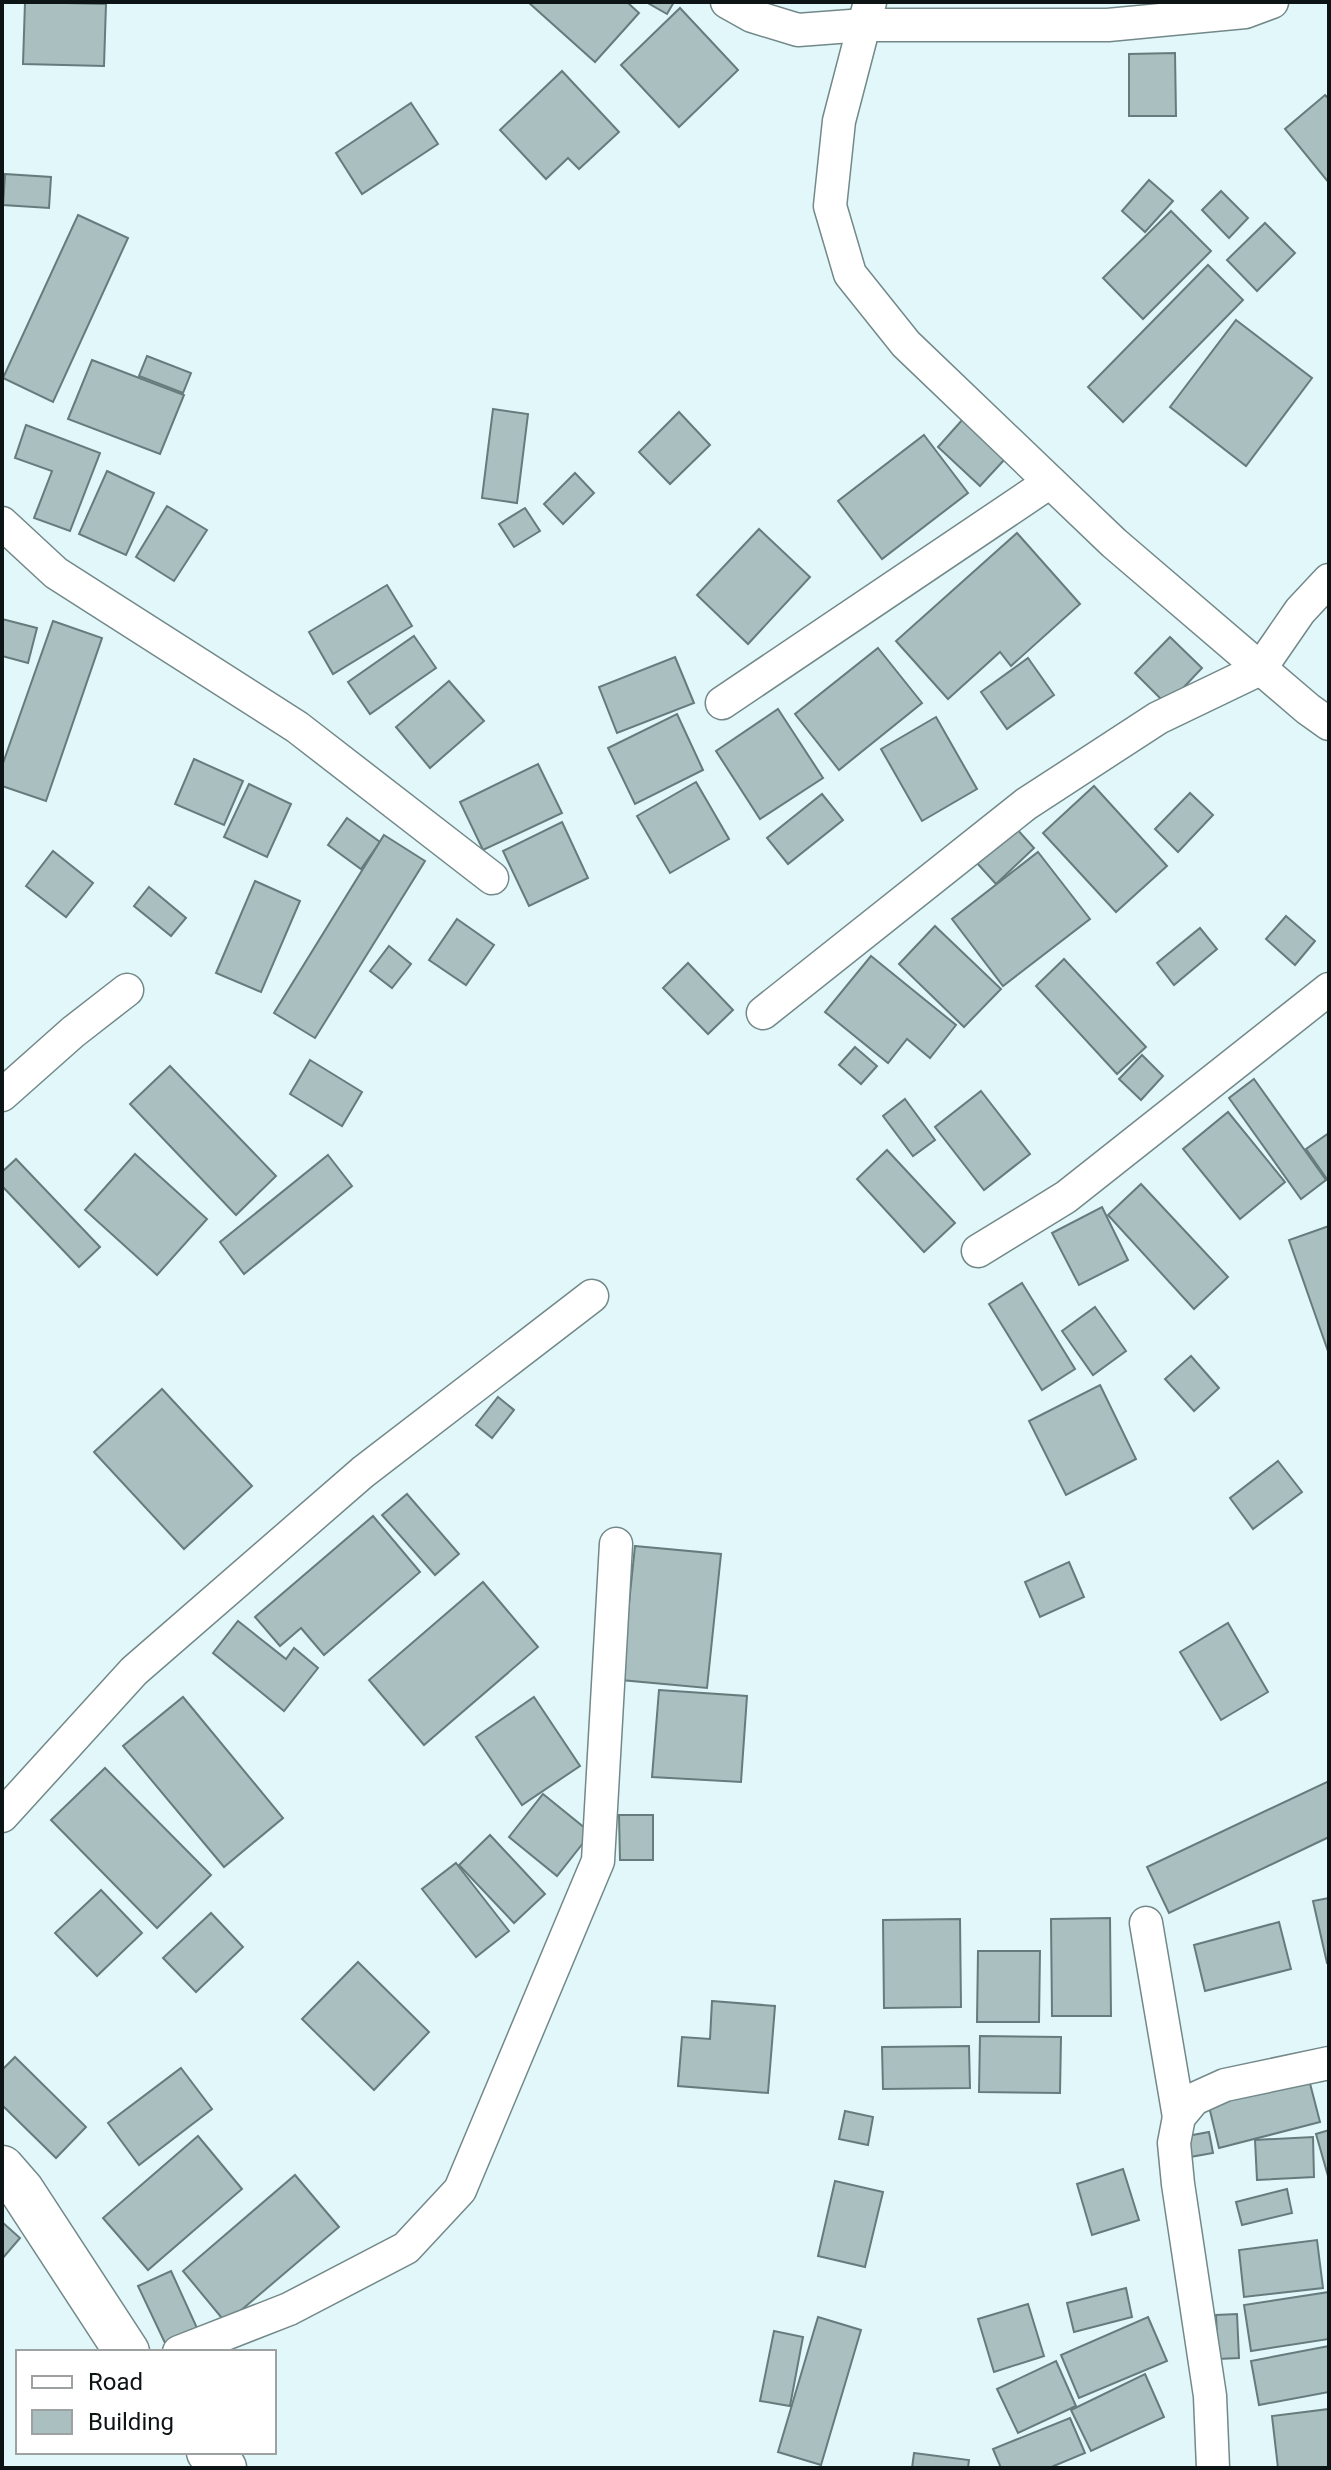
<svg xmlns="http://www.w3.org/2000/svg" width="1331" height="2470" viewBox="0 0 1331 2470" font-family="Roboto,sans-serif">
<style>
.building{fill:#a9bfc0;stroke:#667b7c;stroke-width:2}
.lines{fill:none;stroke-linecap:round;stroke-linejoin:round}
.street-casing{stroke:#738889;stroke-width:35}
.secondary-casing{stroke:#738889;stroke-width:47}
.street{stroke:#fff;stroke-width:32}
.secondary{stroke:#fff;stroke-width:44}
</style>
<rect width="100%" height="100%" fill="#e1f7f9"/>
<!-- building -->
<g class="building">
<polygon points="25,2 106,4 104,66 23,64"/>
<polygon points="528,2 627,2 639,13 595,62"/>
<polygon points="646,2 674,2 667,14"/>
<polygon points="680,8 738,70 679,127 621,65"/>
<polygon points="1175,53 1176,116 1129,116 1129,54"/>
<polygon points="562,71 619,132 579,169 568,158 546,179 500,130"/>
<polygon points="1325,95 1329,99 1329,183 1285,129"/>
<polygon points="411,103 438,144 362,194 336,153"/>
<polygon points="5,174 51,177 49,208 3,205"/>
<polygon points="1149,180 1173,201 1145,232 1122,211"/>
<polygon points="1221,191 1248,218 1229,238 1202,210"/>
<polygon points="1171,211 1211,251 1143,319 1103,278"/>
<polygon points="78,215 128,238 53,402 3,378"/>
<polygon points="1265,223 1295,253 1257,291 1227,260"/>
<polygon points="1208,265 1243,300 1123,422 1088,387"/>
<polygon points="1236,320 1312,378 1246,466 1170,407"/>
<polygon points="147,356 191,373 183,393 139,376"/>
<polygon points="92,360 184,395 160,454 68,419"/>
<polygon points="493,409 528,414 517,503 482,498"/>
<polygon points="679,412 710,445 670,484 639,452"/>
<polygon points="963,419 1005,459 980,486 938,447"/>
<polygon points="26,425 100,453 70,531 34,518 52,471 15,458"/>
<polygon points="924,435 968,493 882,559 838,501"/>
<polygon points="107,471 154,493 126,555 79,534"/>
<polygon points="575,473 594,493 563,524 544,504"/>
<polygon points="167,506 207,530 174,581 136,557"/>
<polygon points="525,508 540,531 514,547 499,524"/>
<polygon points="759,529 810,577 748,644 697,595"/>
<polygon points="1017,533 1080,604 1011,666 1000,652 948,699 896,641"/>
<polygon points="387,585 412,626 333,674 309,632"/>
<polygon points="2,619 37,628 28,663 2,656"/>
<polygon points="53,621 102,638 46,801 2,786 2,766"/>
<polygon points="414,636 436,668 370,714 348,682"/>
<polygon points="1170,637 1202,668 1167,705 1135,673"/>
<polygon points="878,648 922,703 839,770 795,714"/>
<polygon points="675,657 694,703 617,733 599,687"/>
<polygon points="1028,658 1054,695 1007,729 981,692"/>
<polygon points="449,681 484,721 430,768 396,727"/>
<polygon points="778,709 823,778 760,819 716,751"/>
<polygon points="677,714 703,770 635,804 608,748"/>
<polygon points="936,717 977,789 922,821 881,749"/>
<polygon points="194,759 243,781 224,825 175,804"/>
<polygon points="538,764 562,813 483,850 460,802"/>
<polygon points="696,782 729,839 670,873 637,816"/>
<polygon points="249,784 291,804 267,857 224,837"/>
<polygon points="1094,786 1167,866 1116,912 1043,833"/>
<polygon points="1190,793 1213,815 1178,852 1155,829"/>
<polygon points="822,794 843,820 788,864 767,838"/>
<polygon points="347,818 380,842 361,869 328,845"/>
<polygon points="562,822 588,878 529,906 503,851"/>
<polygon points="1015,827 1034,848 996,884 977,863"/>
<polygon points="384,835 425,861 315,1038 274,1013"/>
<polygon points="53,851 93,883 66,917 26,886"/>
<polygon points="1038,852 1090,919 1003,986 952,919"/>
<polygon points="255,881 300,901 261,992 216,973"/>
<polygon points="149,887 186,918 171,936 134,906"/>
<polygon points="1286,916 1315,941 1295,965 1266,939"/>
<polygon points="457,919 494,945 466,985 429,960"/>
<polygon points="935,926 1001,989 964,1027 899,964"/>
<polygon points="1200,928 1217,949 1174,985 1157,963"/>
<polygon points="389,946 411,964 392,988 370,971"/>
<polygon points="871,956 956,1025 930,1058 907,1039 888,1063 825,1012"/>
<polygon points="1064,959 1146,1047 1117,1074 1036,986"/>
<polygon points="688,963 733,1010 708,1034 663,988"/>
<polygon points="855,1047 877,1066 861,1084 839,1065"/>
<polygon points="1142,1055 1163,1076 1141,1100 1119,1079"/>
<polygon points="310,1060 362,1092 342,1126 290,1094"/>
<polygon points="170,1066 276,1176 236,1215 130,1104"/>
<polygon points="1254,1079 1326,1180 1301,1199 1229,1098"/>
<polygon points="981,1091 1030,1154 984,1190 935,1127"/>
<polygon points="905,1099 935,1140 913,1156 883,1116"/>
<polygon points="1228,1112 1285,1182 1240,1219 1183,1149"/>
<polygon points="1329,1133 1329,1182 1306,1149"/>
<polygon points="887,1150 955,1223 924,1252 857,1179"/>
<polygon points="135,1154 207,1219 157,1275 85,1210"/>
<polygon points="328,1155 352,1186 244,1274 220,1242"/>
<polygon points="16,1159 100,1247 79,1267 2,1186 2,1172"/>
<polygon points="1141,1184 1228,1277 1194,1309 1108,1215"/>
<polygon points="1102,1207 1128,1260 1079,1285 1052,1233"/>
<polygon points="1329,1226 1329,1354 1289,1240"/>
<polygon points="1022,1283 1075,1369 1042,1390 989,1304"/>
<polygon points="1095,1307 1126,1351 1093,1375 1062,1331"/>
<polygon points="1191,1356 1219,1388 1194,1411 1165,1379"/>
<polygon points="1100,1385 1136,1459 1066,1495 1029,1421"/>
<polygon points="162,1389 252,1486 184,1549 94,1452"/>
<polygon points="498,1397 514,1410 492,1438 476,1425"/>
<polygon points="1278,1461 1302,1492 1253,1529 1230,1498"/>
<polygon points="407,1494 459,1554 435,1575 382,1515"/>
<polygon points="373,1516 420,1572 324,1655 301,1628 280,1646 255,1617"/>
<polygon points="635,1546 721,1554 707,1688 621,1680"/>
<polygon points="1069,1562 1084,1597 1040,1617 1025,1582"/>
<polygon points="483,1582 538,1647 424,1745 369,1680"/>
<polygon points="238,1621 286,1659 294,1648 318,1668 284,1711 213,1653"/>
<polygon points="1228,1623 1268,1692 1221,1720 1180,1652"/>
<polygon points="659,1690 747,1696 741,1782 652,1777"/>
<polygon points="183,1697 283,1818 224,1867 123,1746"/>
<polygon points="534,1697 580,1766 522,1805 476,1737"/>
<polygon points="105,1768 211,1875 157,1928 51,1820"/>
<polygon points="1329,1781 1329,1837 1169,1913 1147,1867"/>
<polygon points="543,1794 591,1833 557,1876 509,1837"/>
<polygon points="619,1815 653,1815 653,1860 620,1860"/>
<polygon points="490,1835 545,1894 514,1923 459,1865"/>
<polygon points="456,1863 509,1931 476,1957 422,1889"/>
<polygon points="101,1890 142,1933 97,1976 55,1933"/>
<polygon points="1329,1898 1329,1963 1327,1963 1313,1901"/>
<polygon points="211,1913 243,1947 196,1992 163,1958"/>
<polygon points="1110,1918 1111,2016 1052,2016 1051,1919"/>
<polygon points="960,1919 961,2007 884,2008 883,1920"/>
<polygon points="1279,1922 1291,1969 1205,1991 1194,1945"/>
<polygon points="978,1951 1040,1951 1039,2022 977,2022"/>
<polygon points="358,1962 429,2032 374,2090 302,2019"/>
<polygon points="712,2001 775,2006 768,2093 678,2086 682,2037 710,2039"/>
<polygon points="980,2036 1061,2037 1060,2093 979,2092"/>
<polygon points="969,2046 970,2088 883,2089 882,2047"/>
<polygon points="15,2057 86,2127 56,2158 2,2105 2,2070"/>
<polygon points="181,2068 212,2109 139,2165 108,2123"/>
<polygon points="1306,2068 1320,2122 1219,2148 1206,2094"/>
<polygon points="845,2111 873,2117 868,2145 839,2139"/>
<polygon points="1329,2130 1329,2176 1328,2176 1316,2134"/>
<polygon points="1209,2132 1213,2153 1190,2157 1187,2136"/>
<polygon points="198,2136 242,2189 148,2270 103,2218"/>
<polygon points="1313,2137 1314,2177 1257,2180 1255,2140"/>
<polygon points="1123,2169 1139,2220 1092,2235 1077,2184"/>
<polygon points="295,2175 339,2227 226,2323 183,2271"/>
<polygon points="835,2181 883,2192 865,2267 818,2256"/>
<polygon points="1287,2189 1292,2213 1242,2225 1236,2202"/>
<polygon points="2,2222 20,2238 2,2259"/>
<polygon points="1317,2240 1323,2288 1244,2297 1239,2250"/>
<polygon points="171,2271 197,2328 165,2343 138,2286"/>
<polygon points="1126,2288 1132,2317 1074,2332 1067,2303"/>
<polygon points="1329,2292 1329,2339 1251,2351 1244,2305"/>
<polygon points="1028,2304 1044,2356 994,2372 978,2319"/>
<polygon points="1237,2314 1239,2358 1218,2359 1216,2315"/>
<polygon points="818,2317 861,2330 821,2465 778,2452"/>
<polygon points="1148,2317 1167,2361 1079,2398 1061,2355"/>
<polygon points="774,2331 803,2337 790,2406 760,2401"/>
<polygon points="1329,2346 1329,2392 1259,2405 1251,2361"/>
<polygon points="1056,2361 1076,2406 1018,2433 997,2389"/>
<polygon points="1145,2374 1164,2417 1091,2451 1071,2410"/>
<polygon points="1329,2409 1329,2468 1278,2468 1272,2416"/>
<polygon points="1070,2418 1085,2453 1049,2468 1001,2468 993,2449"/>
<polygon points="914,2453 969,2460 968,2468 912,2468"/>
</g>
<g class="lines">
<!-- street casing -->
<g class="street-casing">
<g id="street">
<polyline points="727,2 752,16 798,30 864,25 1108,25 1245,12 1272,2"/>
<polyline points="870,2 839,121 830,206 850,274 906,344 1114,543 1308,709 1329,724"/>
<polyline points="2,523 56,573 297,727 492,878"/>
<polyline points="722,703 1050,482"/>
<polyline points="763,1013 1026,804 1158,718 1260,669 1300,611 1329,580"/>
<polyline points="2,1095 73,1032 127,990"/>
<polyline points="978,1251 1066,1197 1329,989"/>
<polyline points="2,1816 134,1671 363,1472 592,1296"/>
<polyline points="1146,1923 1179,2117"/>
<polyline points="179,2352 289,2309 406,2248 460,2190 598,1861 616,1544"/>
<polyline points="1213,2468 1210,2396 1178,2184 1174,2143 1179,2117 1194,2099 1225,2085 1329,2063"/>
</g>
</g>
<!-- secondary casing -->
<g class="secondary-casing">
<g id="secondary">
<polyline points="2,2168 22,2191 127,2352"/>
<polyline points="209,2452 224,2468"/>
</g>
</g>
<!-- street -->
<use href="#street" class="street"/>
<!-- secondary -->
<use href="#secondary" class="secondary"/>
</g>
<!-- border -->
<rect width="1331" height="2470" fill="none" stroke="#0d1415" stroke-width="8"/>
<!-- legend -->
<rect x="16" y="2350" width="260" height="104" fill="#ffffff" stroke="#9ea1a1" stroke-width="2"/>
<rect x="32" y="2376" width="40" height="12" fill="#ffffff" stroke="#9ea1a1" stroke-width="2"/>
<text x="88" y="2390" font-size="24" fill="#0d1415">Road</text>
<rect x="32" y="2410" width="40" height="24" fill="#a9bfc0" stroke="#9ea1a1" stroke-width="2"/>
<text x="88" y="2430" font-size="24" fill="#0d1415">Building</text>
</svg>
